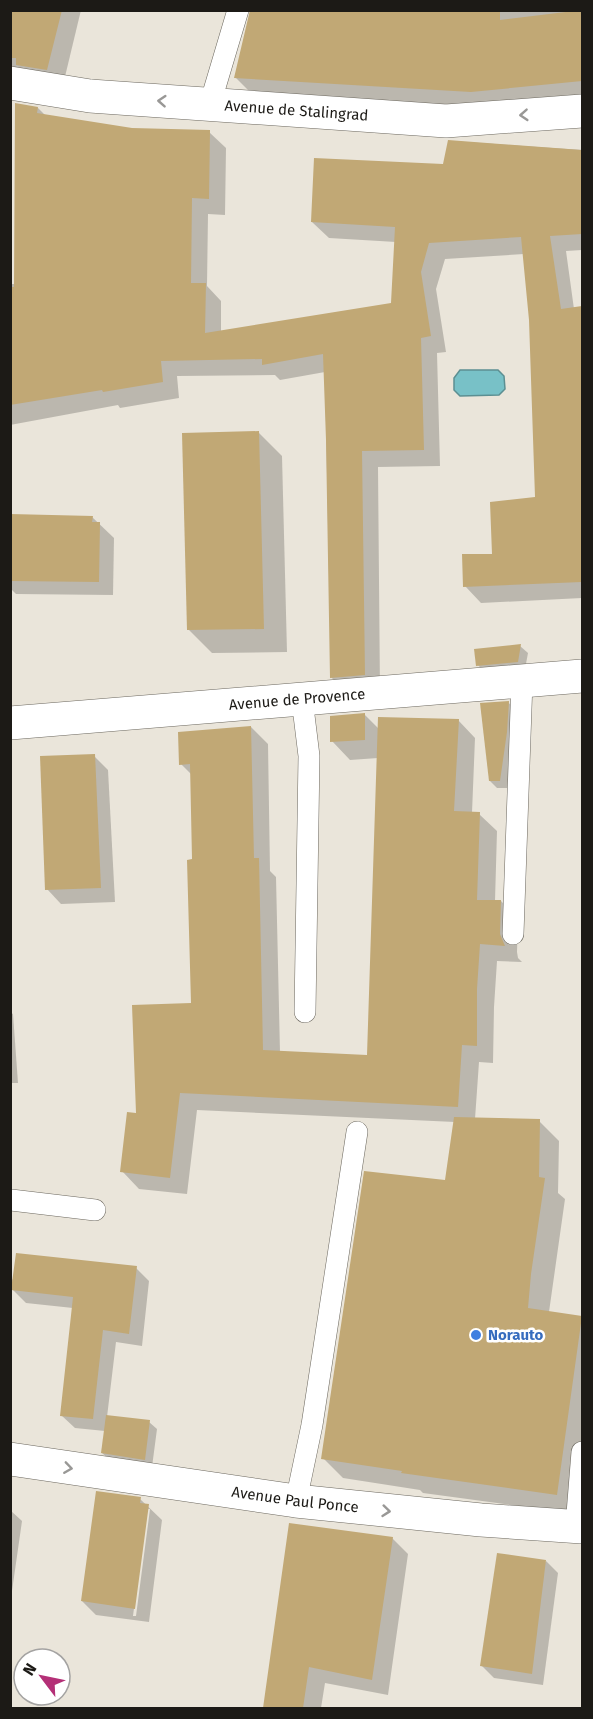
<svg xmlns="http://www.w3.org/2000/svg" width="593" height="1719" viewBox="0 0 593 1719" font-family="'Fira Sans',sans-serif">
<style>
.water{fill:#78c1c7;stroke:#5c8f92;stroke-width:1.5}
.shadow{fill:#0003;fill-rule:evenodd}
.building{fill:#c1a875}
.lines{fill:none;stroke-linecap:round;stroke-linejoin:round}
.lane-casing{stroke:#6c685f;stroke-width:22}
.street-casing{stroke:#6c685f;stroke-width:34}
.lane{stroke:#fff;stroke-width:21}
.street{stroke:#fff;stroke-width:33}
.oneway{stroke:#999896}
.shop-dot{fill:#3f7fe0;stroke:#fff;stroke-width:2}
.labels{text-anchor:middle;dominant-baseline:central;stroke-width:5;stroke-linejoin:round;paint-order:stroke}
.street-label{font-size:15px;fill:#1c1a16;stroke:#fff}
.shop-label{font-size:15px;font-weight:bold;fill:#366cbe;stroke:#fff;text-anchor:start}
</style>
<rect width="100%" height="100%" fill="#eae5da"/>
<!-- water -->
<polygon class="water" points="460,370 498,370 504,376 505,389 499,395 460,396 454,390 454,378"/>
<!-- shadow -->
<g class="shadow">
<polygon points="10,10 81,10 63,85 10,71"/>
<polygon points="251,10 582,10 582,100 489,109 252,94 235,77"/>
<polygon points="17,105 38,108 46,116 132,129 209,132 226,148 225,215 208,214 207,286 221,301 221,332 393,304 396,242 329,238 312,222 445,166 450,141 582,150 582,250 566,251 574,309 582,307 582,598 481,603 465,586 493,555 536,498 530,320 524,254 445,259 436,289 446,352 437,353 440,466 378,467 380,691 347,694 331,677 325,372 280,380 275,375 177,376 179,398 120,408 118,405 10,425 10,284 16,284"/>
<polygon points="258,432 282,456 287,652 212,653 189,630"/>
<polygon points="10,516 92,517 114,538 113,595 16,594 10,588"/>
<polygon points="520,646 528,653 525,669 485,673 478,665"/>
<polygon points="508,702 515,710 514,740 507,788 497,788 490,781"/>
<polygon points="364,714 379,729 458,720 475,738 472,813 479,814 497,831 495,901 501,901 518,919 517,952 518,958 522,962 497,961 494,1007 493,1063 479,1062 475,1119 539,1121 559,1141 558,1193 565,1199 549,1312 582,1318 582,1474 577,1514 423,1493 420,1490 343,1478 323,1458 446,1182 455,1122 197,1110 187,1194 139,1189 122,1171 138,1115 192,1004 194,861 192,775 181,764 251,727 268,744 270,871 276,877 280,1052 368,1056 378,758 350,760 332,741"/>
<polygon points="94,756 108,770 115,902 61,904 47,889"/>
<polygon points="10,1012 13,1014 18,1083 10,1083"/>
<polygon points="136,1268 149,1281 142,1346 116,1342 107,1417 149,1422 157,1429 152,1467 110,1460 102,1453 105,1431 75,1428 61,1415 73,1308 26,1303 10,1287 10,1277 14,1281"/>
<path d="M 140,1499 L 162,1520 L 149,1622 L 96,1615 L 82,1601 ZM 147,1509 L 150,1509 L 136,1616 L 133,1616 Z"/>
<polygon points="10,1510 22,1521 10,1605"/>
<polygon points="290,1525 392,1538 408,1554 388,1695 325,1683 321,1708 264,1708"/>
<polygon points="546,1561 558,1573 543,1685 494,1678 482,1666"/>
</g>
<!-- building -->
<g class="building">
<polygon points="10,10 62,10 47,70 16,65 16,58 10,58"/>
<polygon points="250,10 500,10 500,20 582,10 582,81 471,92 234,78"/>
<polygon points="15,103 38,107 37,113 132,128 210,130 209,199 192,198 191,283 206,283 205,333 391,303 395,227 311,222 314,158 443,164 448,140 582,150 582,234 550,236 561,309 582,306 582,582 463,587 462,554 492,554 490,502 535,497 529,320 521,237 429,243 421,272 431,336 421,338 424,450 362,451 365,675 330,678 326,440 323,354 262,365 262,359 161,361 163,382 103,392 102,390 10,405 10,287 14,287"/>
<polygon points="259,431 264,629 187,630 182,433"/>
<polygon points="10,514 93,516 92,522 100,522 99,582 10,581"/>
<polygon points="521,644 518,662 476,666 474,649"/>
<polygon points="509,701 507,732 500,781 489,781 480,703"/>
<polygon points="365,713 365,740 330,742 330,716"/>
<polygon points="378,717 459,719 454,811 480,812 477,900 501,900 500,934 505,946 480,944 477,989 477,1046 462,1045 458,1107 180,1093 170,1178 120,1172 127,1112 136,1113 132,1005 191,1003 187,860 192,859 190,764 179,765 178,732 251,726 254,858 259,858 263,1050 367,1055"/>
<polygon points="95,754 101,888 45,890 40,756"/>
<polygon points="454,1117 540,1119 539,1177 545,1178 531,1274 528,1308 582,1316 557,1495 401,1473 402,1471 321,1459 364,1171 445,1180"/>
<polygon points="16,1253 137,1266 129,1334 103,1330 93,1419 60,1416 73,1297 11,1290"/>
<polygon points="106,1415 150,1420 145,1460 101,1453"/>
<polygon points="96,1491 141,1497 140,1503 149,1504 135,1609 81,1601"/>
<polygon points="289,1523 393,1537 372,1680 309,1667 303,1708 263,1708"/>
<polygon points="497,1553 546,1560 532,1674 480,1666"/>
</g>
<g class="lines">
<!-- lane casing -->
<g class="lane-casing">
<g id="lane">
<polyline points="210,104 238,10"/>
<polyline points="302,699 309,756 305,1012"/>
<polyline points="513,934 522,681"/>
<polyline points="11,1200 95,1210"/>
<polyline points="296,1501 312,1425 357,1132"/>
<polyline points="576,1526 582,1452"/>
</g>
</g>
<!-- street casing -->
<g class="street-casing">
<g id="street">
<path id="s1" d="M 10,83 L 90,96 L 446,121 L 582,111"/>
<path id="s2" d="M 10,723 L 582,676"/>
<path id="s3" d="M 10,1459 L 296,1501 L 481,1520 L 582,1527"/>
</g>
</g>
<!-- lane -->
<use href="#lane" class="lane"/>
<!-- street -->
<use href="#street" class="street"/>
</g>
<!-- one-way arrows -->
<defs><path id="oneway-chevron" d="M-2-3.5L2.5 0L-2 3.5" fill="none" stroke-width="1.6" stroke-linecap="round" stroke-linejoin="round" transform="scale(1.5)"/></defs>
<g class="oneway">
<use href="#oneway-chevron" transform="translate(162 101) rotate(-176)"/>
<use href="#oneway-chevron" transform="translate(524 115) rotate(176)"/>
<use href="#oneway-chevron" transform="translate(68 1468) rotate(8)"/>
<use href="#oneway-chevron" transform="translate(386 1511) rotate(6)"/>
</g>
<!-- markers -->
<circle class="shop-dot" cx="476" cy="1335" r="6"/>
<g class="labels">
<!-- street labels -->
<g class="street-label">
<text stroke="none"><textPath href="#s1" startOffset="288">Avenue de Stalingrad</textPath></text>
<text stroke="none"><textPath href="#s2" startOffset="288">Avenue de Provence</textPath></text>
<text stroke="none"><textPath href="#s3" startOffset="288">Avenue Paul Ponce</textPath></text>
</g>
<!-- shop labels -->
<g class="shop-label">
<text x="488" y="1335">Norauto</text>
</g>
</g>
<!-- border -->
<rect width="593" height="1719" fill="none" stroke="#1c1a16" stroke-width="24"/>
<!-- north arrow -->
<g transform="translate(42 1677) rotate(302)"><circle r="28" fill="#ffffff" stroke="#a4a3a2" stroke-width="1.5"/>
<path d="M0-4.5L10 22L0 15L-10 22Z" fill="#b43077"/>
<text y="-9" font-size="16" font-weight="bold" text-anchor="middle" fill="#1c1a16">N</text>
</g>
</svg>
